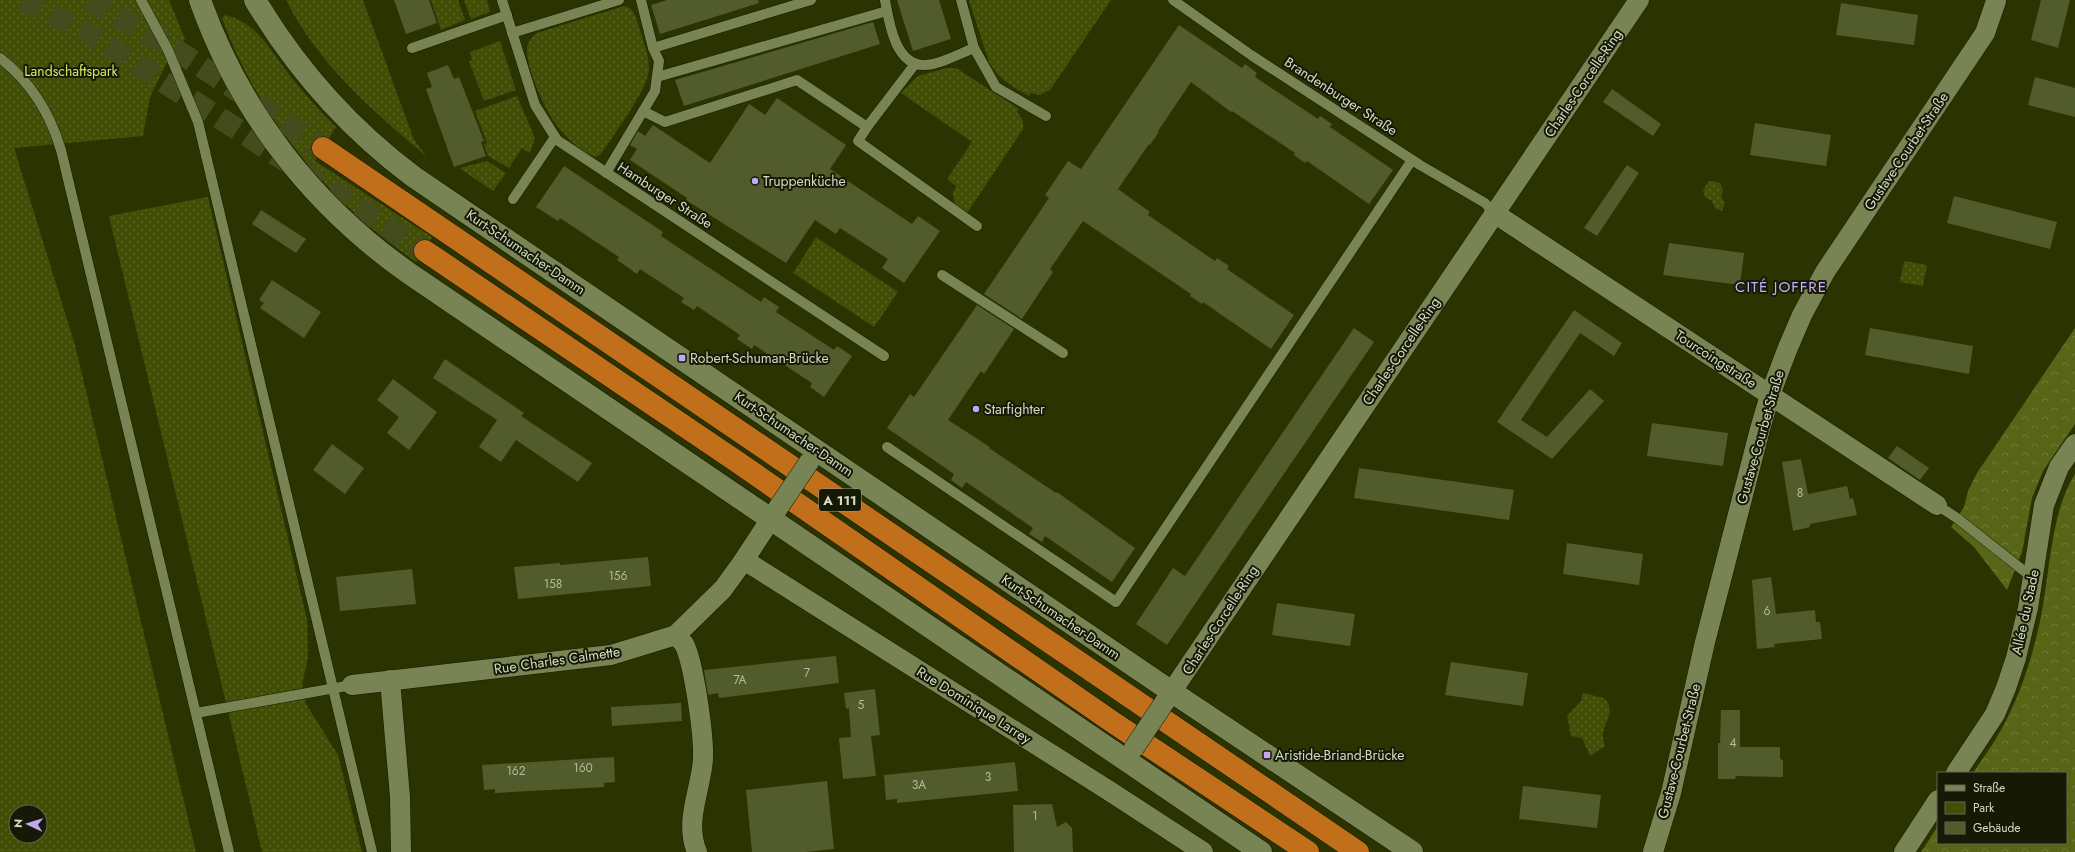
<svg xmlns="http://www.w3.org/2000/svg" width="2075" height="852" viewBox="0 0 2075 852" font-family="Jost,sans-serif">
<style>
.green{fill:url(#green-dots);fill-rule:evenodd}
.forest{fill:url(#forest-crowns)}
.building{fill:#515b2c}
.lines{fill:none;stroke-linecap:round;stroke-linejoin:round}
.highway-tunnel{stroke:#444c1e;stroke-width:22;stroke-dasharray:22 11;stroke-linecap:butt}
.lane-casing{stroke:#141a00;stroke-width:11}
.street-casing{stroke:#141a00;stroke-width:21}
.secondary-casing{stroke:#141a00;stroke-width:23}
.highway-casing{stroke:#141a00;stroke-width:23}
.lane{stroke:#798454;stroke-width:10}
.street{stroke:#798454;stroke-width:20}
.secondary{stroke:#798454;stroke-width:22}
.highway{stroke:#c16f1b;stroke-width:22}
.street-bridge-casing{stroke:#141a00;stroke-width:21;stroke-linecap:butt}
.street-bridge{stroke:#798454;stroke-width:20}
.poi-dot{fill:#c1a8f3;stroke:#151906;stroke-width:1.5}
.labels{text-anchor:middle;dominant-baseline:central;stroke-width:4;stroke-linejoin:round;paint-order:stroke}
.number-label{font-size:12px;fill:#b4bc9c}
.shield{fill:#151906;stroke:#9ba28a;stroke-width:1}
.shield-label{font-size:13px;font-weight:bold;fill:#d5dcc2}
.park-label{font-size:14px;fill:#d0ea69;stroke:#151906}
.street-label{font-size:14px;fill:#d5dcc2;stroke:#151906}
.poi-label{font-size:14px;fill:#d5dcc2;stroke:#151906;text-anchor:start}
.neighbourhood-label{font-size:15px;letter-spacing:1px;fill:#c7b0f6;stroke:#151906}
</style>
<defs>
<pattern id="green-dots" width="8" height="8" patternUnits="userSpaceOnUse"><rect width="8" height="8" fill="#424e05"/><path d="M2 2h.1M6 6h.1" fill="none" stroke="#5c6728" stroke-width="1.8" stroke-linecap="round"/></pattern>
<pattern id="forest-crowns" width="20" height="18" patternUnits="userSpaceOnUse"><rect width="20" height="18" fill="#586517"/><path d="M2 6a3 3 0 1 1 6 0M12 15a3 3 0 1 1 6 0" fill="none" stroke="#6f7a37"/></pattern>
</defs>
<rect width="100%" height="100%" fill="#2b3301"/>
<!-- green -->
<g class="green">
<path d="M 0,0 L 169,0 L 185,39 L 168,60 L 150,97 L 143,136 L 14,148 L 75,345 L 196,852 L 0,852 ZM 16,812 L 40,812 L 40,836 L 16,836 Z"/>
<path d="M 286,0 L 363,0 L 414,140 L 427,157 C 373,111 318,64 286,0 Z"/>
<polygon points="431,0 458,0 465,20 441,30"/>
<polygon points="464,0 487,0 490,12 471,19"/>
<path d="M 969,0 L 1111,0 L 1050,90 L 1040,95 L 1030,93 L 1029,96 C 1013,87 998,79 989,62 Z"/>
<path d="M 624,6 C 635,8 636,18 639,27 C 643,41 649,55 649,69 C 648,90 613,135 601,154 L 596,157 C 581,152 565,137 556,124 C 545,111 525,64 527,48 C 528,41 532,37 537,33 Z"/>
<path d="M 225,15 C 257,22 272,53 291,77 C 305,94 320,112 336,127 L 315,161 L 432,237 L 416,262 C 330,202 258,118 222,18 Z"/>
<polygon points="500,41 516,90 484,101 469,61 472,60 470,52"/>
<path d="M 947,68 L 956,68 L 1019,109 L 1017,112 C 1022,117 1024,122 1023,129 L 967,213 L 955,204 L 953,193 L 956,186 L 947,179 L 972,142 L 901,93 L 918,76 Z"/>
<polygon points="517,96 535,138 530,153 522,148 509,168 488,156 484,145 487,143 475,111"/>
<polygon points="487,161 506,173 493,191 459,168"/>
<polygon points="1714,181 1720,183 1723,190 1721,197 1725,203 1722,211 1715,208 1712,201 1705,197 1703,191 1708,182"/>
<polygon points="208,197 307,620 308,657 302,685 306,704 338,755 362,852 262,852 109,216"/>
<polygon points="816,237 898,292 874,327 793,273"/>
<polygon points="1904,261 1927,265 1923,286 1900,282"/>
<path d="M 1583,693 L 1604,698 C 1616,710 1606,720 1603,733 C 1602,737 1604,742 1605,746 L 1590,756 L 1582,738 L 1571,736 L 1567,716 L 1581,701 Z"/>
</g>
<!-- forest -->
<g class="forest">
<polygon points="2075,328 2075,424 2043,471 2032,498 2022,552 2007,590 1974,547 1951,527 1964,507 1968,491 1977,473"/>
<path d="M 2075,474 L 2075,852 L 1921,852 L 1938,826 L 1938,843 L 2066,843 L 2066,773 L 1973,773 C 1982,759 1993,745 2001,730 C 2020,696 2032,659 2040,621 C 2050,575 2050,513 2075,474 Z"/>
</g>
<!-- building -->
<g class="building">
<polygon points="394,0 429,0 437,23 406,34"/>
<polygon points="667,0 758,0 759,3 660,34 651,5"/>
<polygon points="897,0 939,0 951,39 913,51"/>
<polygon points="2041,0 2070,0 2058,48 2031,40"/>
<polygon points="1841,3 1918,15 1914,45 1836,35"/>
<polygon points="873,22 880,44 684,106 675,80"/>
<polygon points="1179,25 1242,68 1245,64 1257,73 1255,77 1318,119 1320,116 1332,124 1330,127 1393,170 1369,204 1307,161 1305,163 1294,155 1295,153 1232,111 1231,112 1191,82 1158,131 1159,132 1150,145 1149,144 1118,189 1150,212 1148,215 1215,261 1217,258 1229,266 1227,269 1294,315 1271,349 1203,302 1202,304 1190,296 1191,294 1083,221 1050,269 1053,272 1022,319 984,294 1049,198 1045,195 1068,161 1081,169"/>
<polygon points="448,65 454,79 459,77 484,141 481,142 486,156 454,167 426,89 432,87 427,73"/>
<polygon points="2035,77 2075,88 2075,117 2028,105"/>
<polygon points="1612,89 1661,124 1653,136 1603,102"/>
<polygon points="777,98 846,145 830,169 912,224 918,216 940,231 904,283 882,268 888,259 840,228 836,234 815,220 786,263 686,200 687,198 630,160 637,149 630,145 638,131 645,136 653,125 710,163 749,104 765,115"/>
<polygon points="1755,123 1831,135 1826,166 1750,155"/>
<polygon points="1627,165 1639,173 1597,236 1584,228"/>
<polygon points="564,166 663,232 661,236 761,302 764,297 779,307 776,312 834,350 837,346 852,356 824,397 810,387 812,383 754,345 752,349 737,339 740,335 697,306 694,310 681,302 684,298 640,269 637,274 617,260 619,257 560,218 558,221 536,207"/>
<polygon points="1954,196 2057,222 2050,249 1947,223"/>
<polygon points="261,210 306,239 296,253 252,224"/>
<polygon points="1669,243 1744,253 1740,285 1663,275"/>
<polygon points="272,280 321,312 304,338 260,308 264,303 259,300"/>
<polygon points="977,305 1014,329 984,374 981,371 948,420 990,447 989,448 1056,493 1057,492 1135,548 1112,582 1045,536 1042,542 1029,534 1033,528 966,482 962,488 951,480 954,474 887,428 910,394 914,397"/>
<polygon points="1574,310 1622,343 1614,356 1580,333 1521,420 1547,437 1590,389 1604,401 1552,459 1497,422"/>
<polygon points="1354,328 1374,342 1167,645 1136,624 1173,568 1185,576"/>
<polygon points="1870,328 1973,346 1969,374 1865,355"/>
<polygon points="445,359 524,413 521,416 592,463 578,482 516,440 501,462 479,447 497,420 433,378"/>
<polygon points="393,379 437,412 409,450 387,433 399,417 377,400"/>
<polygon points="1652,423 1728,433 1723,466 1647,456"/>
<polygon points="332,444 364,468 345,494 313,470"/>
<polygon points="1897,446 1929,468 1920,480 1888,458"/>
<polygon points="1801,459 1808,494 1847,486 1850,499 1853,498 1857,515 1810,524 1810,527 1793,531 1782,462"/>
<polygon points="1359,468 1514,490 1509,520 1354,498"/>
<polygon points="1567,543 1643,554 1639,585 1563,574"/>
<polygon points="648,557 651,586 518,599 514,567 560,563 560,565"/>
<polygon points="412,569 416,604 340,611 336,577"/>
<polygon points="1771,577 1776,614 1815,610 1816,622 1820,622 1822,639 1774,644 1775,647 1757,649 1752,580"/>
<polygon points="1277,603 1355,614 1350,646 1272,635"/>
<polygon points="836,656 839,683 719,698 718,693 708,695 704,670"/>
<polygon points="1451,662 1528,673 1523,706 1445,695"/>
<polygon points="875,689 880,735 871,736 876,776 843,779 839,738 851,737 849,708 846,709 844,693"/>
<polygon points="681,703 682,721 612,726 611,707"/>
<polygon points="1721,710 1740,710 1740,747 1780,747 1780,759 1783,760 1783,777 1736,776 1735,779 1718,779 1718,743 1720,743"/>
<polygon points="614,757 615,782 604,783 604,787 495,793 495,789 484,790 482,765"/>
<polygon points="1015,762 1018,791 897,803 897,799 886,800 884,775"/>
<polygon points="827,781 834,849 806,852 752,852 746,790"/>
<polygon points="1523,786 1601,795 1597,828 1519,819"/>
<polygon points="1052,804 1057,827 1066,822 1072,828 1073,852 1014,852 1013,805"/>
</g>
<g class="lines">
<!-- highway-tunnel -->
<g class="highway-tunnel">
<polyline points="21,0 85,31 425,251"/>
<polyline points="88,0 172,47 323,148"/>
</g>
<!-- lane casing -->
<g class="lane-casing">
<g id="lane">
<polyline points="141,0 168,50 198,122 372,852"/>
<polyline points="502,0 535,105 557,140 884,356"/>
<path d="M 885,0 C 889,22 895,66 925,65 C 939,65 961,53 974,48"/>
<polyline points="961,0 974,48 996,87 1046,116"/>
<polyline points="1173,0 1251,55 1420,165 1485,203 1494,213"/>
<polyline points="512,33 619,0"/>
<polyline points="412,48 507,15"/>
<polyline points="653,48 811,0"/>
<path d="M 0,58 C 31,82 50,113 61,150 L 229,852"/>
<polyline points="657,77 887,11"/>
<polyline points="643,111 665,122 797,80 867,127 915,64"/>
<polyline points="867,127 858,141 977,226"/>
<polyline points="606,173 655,91 659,61 653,48 641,0"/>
<polyline points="513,199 555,137"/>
<polyline points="942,275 1063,353"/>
<polyline points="887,447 1116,602 1412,160"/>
<polyline points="1937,505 1957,518 2033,578"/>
<polyline points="196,713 352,685"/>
</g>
</g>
<!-- street casing -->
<g class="street-casing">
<g id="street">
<polyline points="1494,213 1937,505"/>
<polyline points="744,560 1111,792 1203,852"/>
<path d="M 676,635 C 678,638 682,641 684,644 C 694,663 704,736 703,759 C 701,790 684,821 697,852"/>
<polyline points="390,680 400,797 401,852"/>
<polyline points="352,685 611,655 676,635 723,589 744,560 780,505"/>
<polyline points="1164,703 1639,0"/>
<polyline points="1956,773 1995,714 2006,688 2016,658 2028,608 2044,505 2059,467 2075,444"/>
<polyline points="1653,852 1671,793 1705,642 1760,429 1770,395 1787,350 1802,315 1825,272 1985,33 1996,1"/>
<polyline points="1904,852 1938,800"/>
</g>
</g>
<!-- secondary casing -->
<g class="secondary-casing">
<g id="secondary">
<path d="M 200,0 C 240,113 313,206 410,274 L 1261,852"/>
<path d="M 255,0 C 297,70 348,128 414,177 L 1172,692 L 1412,852"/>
</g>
</g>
<!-- highway casing -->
<g class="highway-casing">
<g id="highway">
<polyline points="323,148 1358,852"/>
<polyline points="425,251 733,459 1111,721 1308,852"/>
</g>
</g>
<!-- lane -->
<use href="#lane" class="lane"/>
<!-- street -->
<use href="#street" class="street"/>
<!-- secondary -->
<use href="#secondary" class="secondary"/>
<!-- highway -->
<use href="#highway" class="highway"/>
<!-- street-bridge casing -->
<g class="street-bridge-casing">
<g id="street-bridge">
<polyline points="780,505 809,462"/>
<polyline points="1134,748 1164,703"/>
</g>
</g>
<!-- street-bridge -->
<use href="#street-bridge" class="street-bridge"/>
</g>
<!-- markers -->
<g class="poi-dot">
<circle cx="755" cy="181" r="4"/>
<rect x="678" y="354" width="8" height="8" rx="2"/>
<circle cx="976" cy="409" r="4"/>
<rect x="1263" y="751" width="8" height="8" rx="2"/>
</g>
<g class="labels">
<!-- number labels -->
<g class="number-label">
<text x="1800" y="493">8</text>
<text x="618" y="576">156</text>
<text x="553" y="584">158</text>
<text x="1767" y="611">6</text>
<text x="807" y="673">7</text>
<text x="740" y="680">7A</text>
<text x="861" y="705">5</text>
<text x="1733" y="743">4</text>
<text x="583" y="768">160</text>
<text x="516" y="771">162</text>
<text x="988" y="777">3</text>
<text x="919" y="785">3A</text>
<text x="1035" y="816">1</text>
</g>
<!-- shield labels -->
<rect class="shield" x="819" y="489" width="42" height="22" rx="3"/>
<g class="shield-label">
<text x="840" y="500">A 111</text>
</g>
<!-- park labels -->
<g class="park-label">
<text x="71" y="71">Landschaftspark</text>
</g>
<!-- street labels -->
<g class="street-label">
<text transform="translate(1583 83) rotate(-56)">Charles-Corcelle-Ring</text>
<text transform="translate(1341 96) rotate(33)">Brandenburger Straße</text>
<text transform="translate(1906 151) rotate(-56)">Gustave-Courbet-Straße</text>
<text transform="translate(665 195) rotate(33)">Hamburger Straße</text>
<text transform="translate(526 252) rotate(34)">Kurt-Schumacher-Damm</text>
<text transform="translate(1401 351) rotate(-56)">Charles-Corcelle-Ring</text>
<text transform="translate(1716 359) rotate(33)">Tourcoingstraße</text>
<text transform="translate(794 434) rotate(34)">Kurt-Schumacher-Damm</text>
<text transform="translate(1760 437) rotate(-74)">Gustave-Courbet-Straße</text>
<text transform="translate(2025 612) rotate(-78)">Allée du Stade</text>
<text transform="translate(1061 617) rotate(34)">Kurt-Schumacher-Damm</text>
<text transform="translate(1220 620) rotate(-57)">Charles-Corcelle-Ring</text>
<text transform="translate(557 660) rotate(-8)">Rue Charles Calmette</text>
<text transform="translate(974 705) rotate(32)">Rue Dominique Larrey</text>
<text transform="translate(1679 751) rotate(-76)">Gustave-Courbet-Straße</text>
</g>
<!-- poi labels -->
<g class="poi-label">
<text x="763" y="181">Truppenküche</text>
<text x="690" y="358">Robert-Schuman-Brücke</text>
<text x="984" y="409">Starfighter</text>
<text x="1275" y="755">Aristide-Briand-Brücke</text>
</g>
<!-- neighbourhood labels -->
<g class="neighbourhood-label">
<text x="1781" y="287">CITÉ JOFFRE</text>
</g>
</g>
<!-- legend -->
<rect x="1937" y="772" width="130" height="72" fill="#151906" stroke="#626751"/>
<rect x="1945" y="785" width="20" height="6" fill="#798454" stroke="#626751"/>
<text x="1973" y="792" font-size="12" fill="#d5dcc2">Straße</text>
<rect x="1945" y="802" width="20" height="12" fill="#424e05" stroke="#626751"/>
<text x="1973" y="812" font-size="12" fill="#d5dcc2">Park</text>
<rect x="1945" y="822" width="20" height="12" fill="#515b2c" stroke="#626751"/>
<text x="1973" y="832" font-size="12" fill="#d5dcc2">Gebäude</text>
<!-- north arrow -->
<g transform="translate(28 824) rotate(274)"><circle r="19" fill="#151906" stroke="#626751"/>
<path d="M0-3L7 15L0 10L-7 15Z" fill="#c1a8f3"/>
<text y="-6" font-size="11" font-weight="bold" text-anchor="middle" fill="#d5dcc2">N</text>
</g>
</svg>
